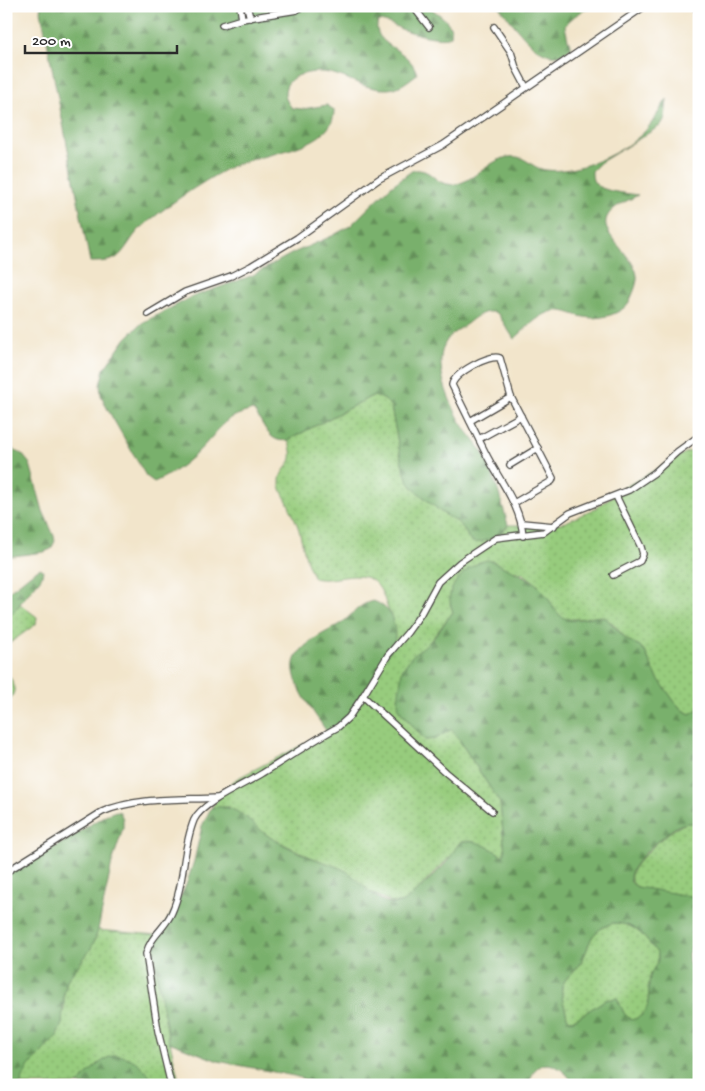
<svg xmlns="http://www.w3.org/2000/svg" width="705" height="1091" viewBox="0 0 705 1091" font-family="'Gochi Hand',sans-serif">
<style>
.grass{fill:url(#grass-dots);stroke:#617c54}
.forest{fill:url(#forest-firs);stroke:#526e4c;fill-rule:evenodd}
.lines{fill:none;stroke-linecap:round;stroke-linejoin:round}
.minor-casing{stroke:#494743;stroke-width:8}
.tertiary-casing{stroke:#494743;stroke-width:9}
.minor{stroke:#fff;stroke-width:5.5}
.tertiary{stroke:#fff;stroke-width:7}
</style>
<defs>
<pattern id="grass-dots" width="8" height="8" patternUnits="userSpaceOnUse" patternTransform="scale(1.25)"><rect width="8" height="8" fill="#97cc7d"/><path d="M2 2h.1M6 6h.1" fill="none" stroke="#82af6c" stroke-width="1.8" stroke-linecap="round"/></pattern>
<pattern id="forest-firs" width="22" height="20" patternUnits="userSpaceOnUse" patternTransform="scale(1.25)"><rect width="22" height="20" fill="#79b06c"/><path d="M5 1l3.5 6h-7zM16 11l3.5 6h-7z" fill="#638f59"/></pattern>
</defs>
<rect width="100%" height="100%" fill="#fff"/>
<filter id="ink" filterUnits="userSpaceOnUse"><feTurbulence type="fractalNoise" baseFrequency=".02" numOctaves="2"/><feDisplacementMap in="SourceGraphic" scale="10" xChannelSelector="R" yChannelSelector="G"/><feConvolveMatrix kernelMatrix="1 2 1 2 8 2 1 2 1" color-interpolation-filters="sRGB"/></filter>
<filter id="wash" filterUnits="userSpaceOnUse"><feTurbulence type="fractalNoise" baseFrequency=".0096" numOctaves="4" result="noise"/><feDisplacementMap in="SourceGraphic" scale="20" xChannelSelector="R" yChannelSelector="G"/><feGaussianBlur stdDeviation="1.12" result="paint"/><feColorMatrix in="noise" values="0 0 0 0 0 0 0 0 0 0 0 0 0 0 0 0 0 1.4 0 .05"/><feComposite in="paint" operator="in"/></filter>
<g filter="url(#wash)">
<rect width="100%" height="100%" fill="#f2e5cb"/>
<!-- grass -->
<g class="grass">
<path d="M 372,396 C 381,397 386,399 391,407 L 402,463 L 408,481 L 414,489 L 441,512 L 456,521 L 464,529 L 469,539 L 502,532 L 508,525 L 550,525 L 566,522 L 596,508 L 623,488 L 687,452 L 695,451 L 699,453 L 699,709 L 690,714 L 682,710 L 674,701 L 657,677 L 645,652 L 640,646 L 627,640 L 612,623 L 602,616 L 576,619 L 564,619 L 556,612 L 537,584 L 524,574 L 507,569 L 493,561 L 479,562 L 458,580 L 450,604 L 453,612 L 427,645 L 399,710 L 425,740 L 435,739 L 452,729 L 500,803 L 505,852 L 503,856 L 492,849 L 450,857 L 411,897 L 401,903 L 393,903 L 371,893 L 348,873 L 339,868 L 310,857 L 271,838 L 229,807 L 211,808 L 227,787 L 236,779 L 327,732 L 391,615 C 386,607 385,597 380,589 C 365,564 335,584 314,578 C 306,563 303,546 299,530 C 296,520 291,511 287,501 C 284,496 280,489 280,483 C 279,465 299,468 288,440 Z"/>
<polygon points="20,604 37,617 36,624 6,646 6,621"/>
<path d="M 6,671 C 16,686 18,690 6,705 Z"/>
<path d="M 689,822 L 699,824 L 699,900 C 675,889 602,899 643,857 C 657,842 670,829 689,822 Z"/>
<path d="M 613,923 C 630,923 639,930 649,943 C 652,947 657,951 658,956 C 659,963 653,968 651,974 C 645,991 656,1015 631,1020 L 624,1013 L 617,999 L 605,1000 L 576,1019 L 570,1020 L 567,1017 C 566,1009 560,996 562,987 C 564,978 573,973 578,966 C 593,946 584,933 613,923 Z"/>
<path d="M 98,930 L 158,935 C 153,959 158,977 162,1001 C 167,1029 173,1057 180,1085 L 157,1085 L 145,1071 L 99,1063 L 77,1085 L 20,1085 L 27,1067 L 64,1010 L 64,993 L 67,980 L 90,950 Z"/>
</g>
<!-- forest -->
<g class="forest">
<path d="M 40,6 L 427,6 C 437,13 454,22 451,36 C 442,41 411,33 401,29 C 393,25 388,22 378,21 C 371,41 399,48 409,60 C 413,64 415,68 417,74 C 408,81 399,89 387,89 C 354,90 337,63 300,75 C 294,77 288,81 286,87 C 283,96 287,102 292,108 L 303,109 L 327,105 L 334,110 C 335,151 256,153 228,168 C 199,184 164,207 140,229 C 131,237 126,251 116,258 C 109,262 98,262 90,262 Z"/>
<path d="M 498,6 L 594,6 C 583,10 572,16 565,26 L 568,40 L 572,47 C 545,76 515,23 498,6 Z"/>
<path d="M 667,99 L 665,119 L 660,126 L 601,162 L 592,171 C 592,174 592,177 593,180 C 597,192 627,193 638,195 C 628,201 612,206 607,217 C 598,236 640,258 637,280 C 636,287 632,296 629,302 C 621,315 598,320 584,317 C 572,315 563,308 550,312 C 536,317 525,330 514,339 L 498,314 C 488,308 476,316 468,323 C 461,328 452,333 447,340 C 431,362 450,405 463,425 C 468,434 476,441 481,450 C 494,473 501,500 508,525 C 499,536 488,541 475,543 L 469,539 L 464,529 L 456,521 L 441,512 L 414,489 L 408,481 L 402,463 L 391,407 C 386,399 381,397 372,396 L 288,440 C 268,445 264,422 253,410 C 246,412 238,414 231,418 C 222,423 216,433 209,440 C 194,457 176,473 154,482 L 146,476 L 108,410 L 101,395 L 100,385 L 104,369 L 126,338 L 142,323 L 192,297 L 251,276 L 293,253 L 332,236 L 350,226 L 390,187 L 413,170 C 432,168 433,182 447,184 C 468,188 485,163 504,158 C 526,152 529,168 546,170 C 577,174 625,153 646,130 C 654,121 660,109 667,99 Z"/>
<polygon points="6,448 14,450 22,454 30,464 43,511 54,536 55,541 51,549 44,552 6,557"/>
<path d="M 487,560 C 495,561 500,566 508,569 C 525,577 533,578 545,594 C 551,601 555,614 564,618 C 576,624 592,613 606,618 L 627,640 L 640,646 L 645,652 L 657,677 L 674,701 L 682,710 L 690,714 L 699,709 L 699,824 C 691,822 683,823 676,827 C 665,834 629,864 630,878 C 630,883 633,884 637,887 L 690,896 L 699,900 L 699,930 L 688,954 L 689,964 L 699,972 L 699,1085 L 574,1085 C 568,1072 548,1055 535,1070 C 532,1074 530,1080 529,1085 L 325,1085 L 294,1076 L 218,1061 L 169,1042 L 156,970 L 155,951 L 158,935 L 177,904 L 186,885 L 194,861 L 202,826 L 211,808 C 238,801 251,826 273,839 C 285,846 298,852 310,857 C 322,862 335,865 346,871 C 362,881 377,907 400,903 C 408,902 444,866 450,858 C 453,852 456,847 460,842 C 476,838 490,848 503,856 L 505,852 L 500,803 L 452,729 L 435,739 L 425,740 L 399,710 L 398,702 L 402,670 L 412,656 L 432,640 L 453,612 C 451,606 448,598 451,591 C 456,577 473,563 487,560 ZM 613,923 C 630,923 639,930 649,943 C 652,947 657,951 658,956 C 659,963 653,968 651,974 C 645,991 656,1015 631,1020 L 624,1013 L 617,998 L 605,1000 L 576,1019 L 570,1020 L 567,1017 C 566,1009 560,996 562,987 C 564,978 573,973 578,966 C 593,946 584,933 613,923 Z"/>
<path d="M 41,568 L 43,571 L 41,578 L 6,621 L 6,592 C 19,586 29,573 41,568 Z"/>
<path d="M 373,601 C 393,607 397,627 394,645 L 346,717 L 327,732 C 316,715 285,677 296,657 C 305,642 324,633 339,625 C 351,617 358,604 373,601 Z"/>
<polygon points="116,811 120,812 123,819 123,828 112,863 98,930 94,942 90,950 67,980 64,993 62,1024 57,1036 28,1067 20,1085 6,1085 6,872 64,842 105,815"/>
<path d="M 115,1055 C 137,1057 143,1068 157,1085 L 77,1085 C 89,1073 99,1060 115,1055 Z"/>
</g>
</g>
<g filter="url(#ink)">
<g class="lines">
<!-- minor casing -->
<g class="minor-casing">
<g id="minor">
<polyline points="240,6 242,19"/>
<polyline points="247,6 250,18"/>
<polyline points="415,6 415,9 429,27"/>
<polyline points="222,25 242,19 297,10 302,6"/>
<polyline points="494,27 511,52 516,68 526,87"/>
<polyline points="148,314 185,292 231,276 251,266 297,238 379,179 443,145 645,6"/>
<polyline points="470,421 511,397"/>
<polyline points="479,439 521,416"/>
<polyline points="510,465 538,448"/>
<path d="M 514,503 L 552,481 L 553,478 L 511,397 L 500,358 C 489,354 454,373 452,385 C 463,407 474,430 485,452 C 498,479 521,505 523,536"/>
<polyline points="522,523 554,526"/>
<polyline points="613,575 640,561 643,554 641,547 616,496"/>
<polyline points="363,696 445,772 492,811"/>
<path d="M 6,872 L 102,812 C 137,797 179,800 217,798"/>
<path d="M 171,1085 L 158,1031 L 146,954 C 151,935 165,929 172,912 C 185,883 182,849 194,820 C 202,802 246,784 263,773 C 288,758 312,741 338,727 L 349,717 L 363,696 L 388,655 L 407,633 L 420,615 L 438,582 L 460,562 L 496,538 L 544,532 L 570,513 L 629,490 L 654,473 L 677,452 L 699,436"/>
</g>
</g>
<!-- tertiary casing -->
<g class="tertiary-casing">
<polyline id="tertiary" points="695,6 699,12"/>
</g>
<!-- minor -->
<use href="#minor" class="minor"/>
<!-- tertiary -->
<use href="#tertiary" class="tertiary"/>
</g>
</g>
<!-- margin -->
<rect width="705" height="1091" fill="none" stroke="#fff" stroke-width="25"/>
<!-- scale -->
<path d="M25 45v8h152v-8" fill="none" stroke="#2b2b2b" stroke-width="2.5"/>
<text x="32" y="45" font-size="15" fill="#2b2b2b" stroke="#ffffff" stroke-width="4" paint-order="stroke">200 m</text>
</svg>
